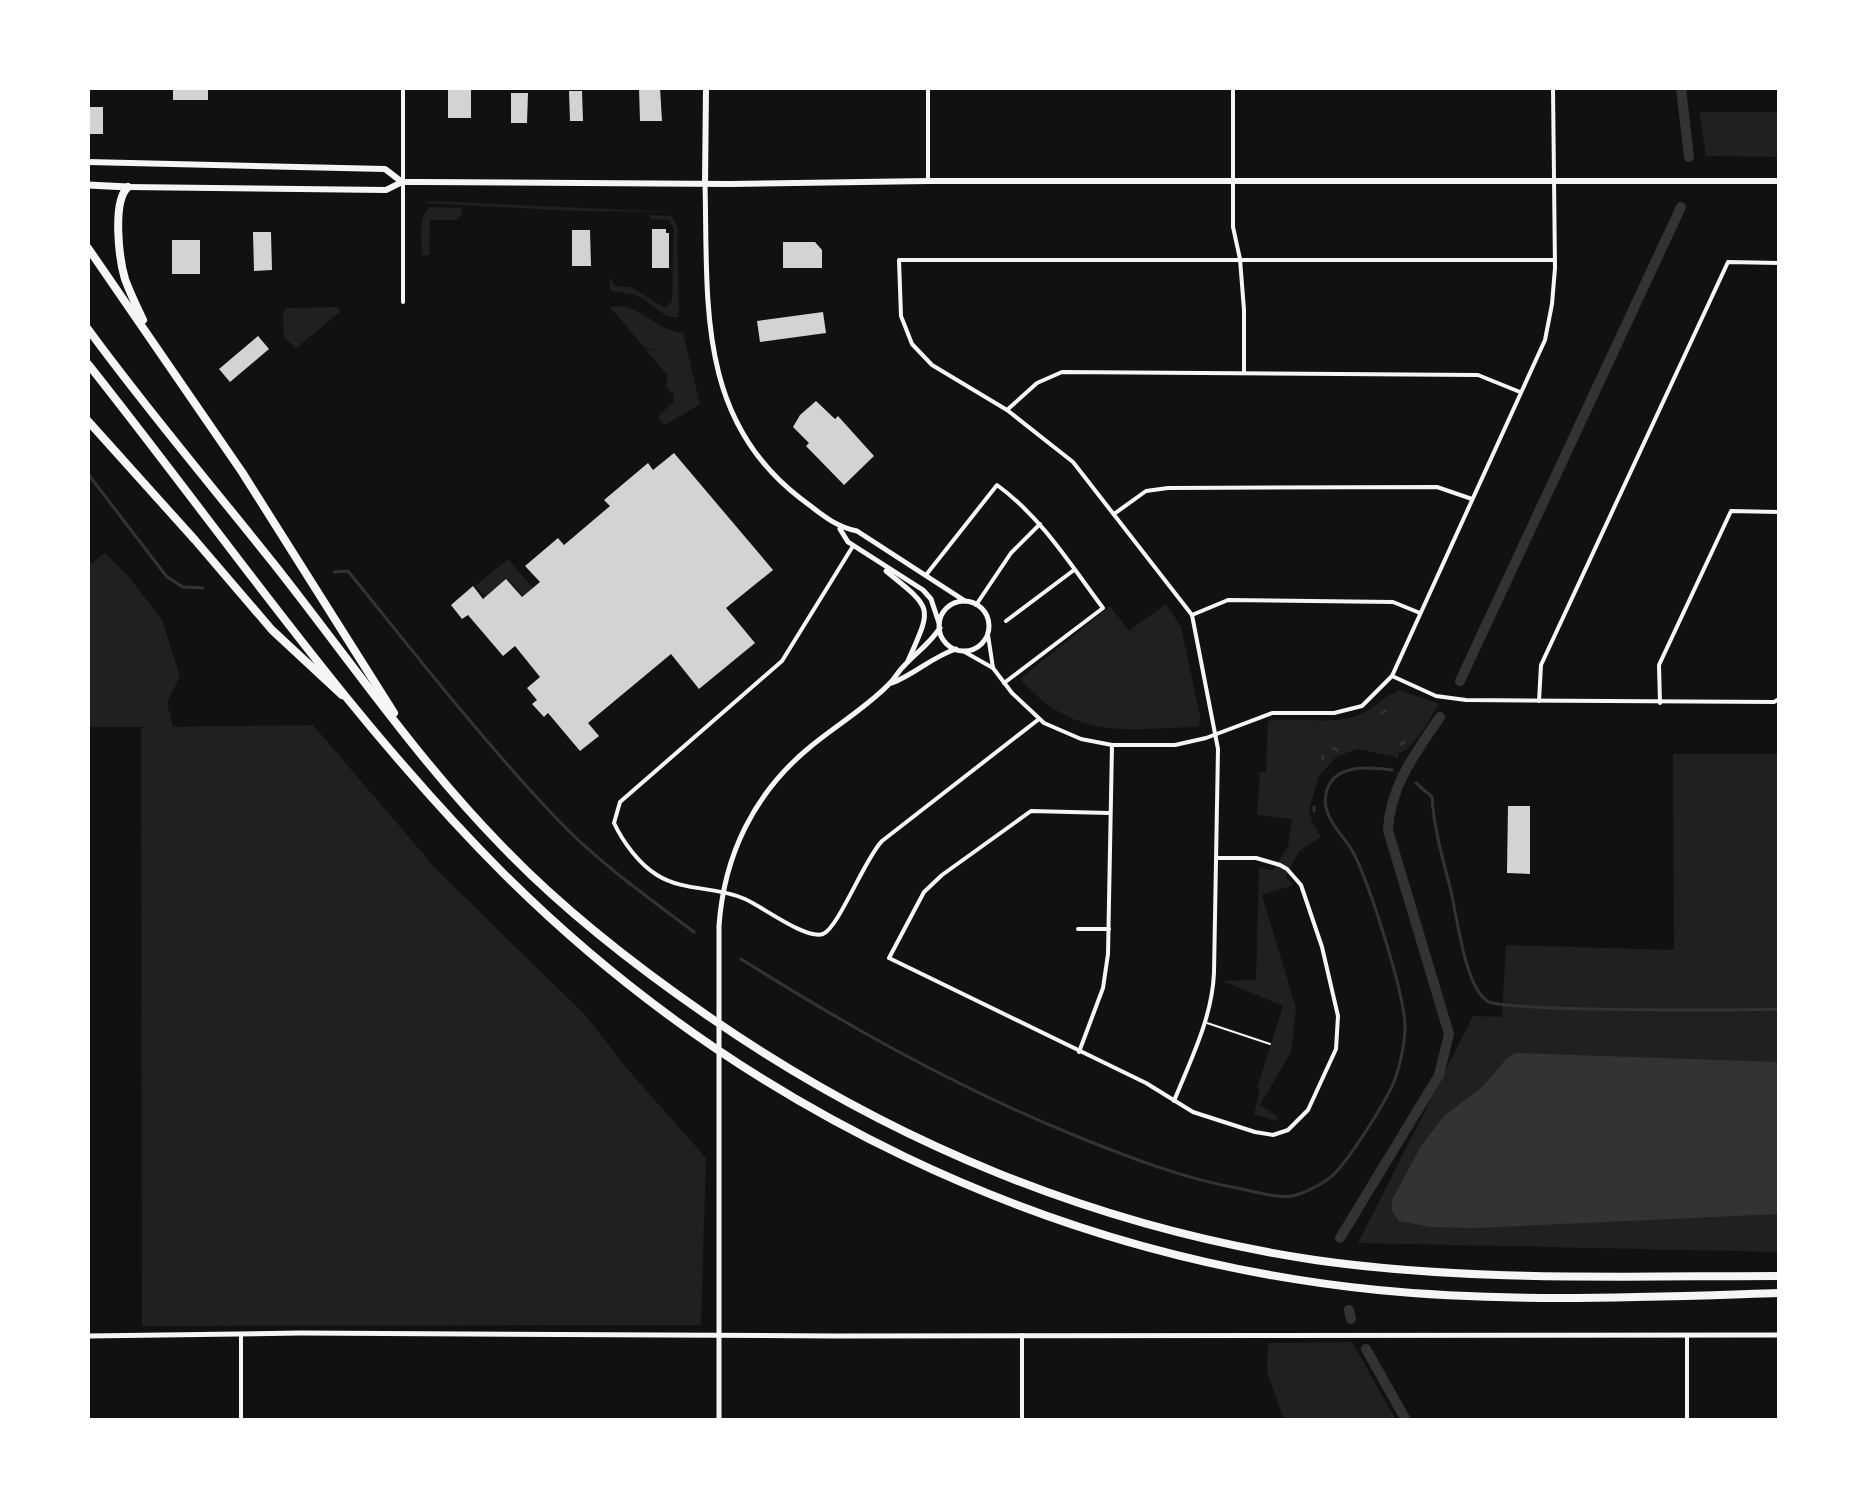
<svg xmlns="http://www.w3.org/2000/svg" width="1867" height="1508" viewBox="0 0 1867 1508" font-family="'Archivo Narrow',sans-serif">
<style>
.green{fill:#202020}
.water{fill:#333}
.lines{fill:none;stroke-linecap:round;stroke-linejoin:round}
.stream{stroke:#333;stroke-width:3}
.canal{stroke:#333;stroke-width:10}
.building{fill:#d3d3d3}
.service{stroke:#f5f5f5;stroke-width:2}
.minor{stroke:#f5f5f5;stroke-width:4}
.tertiary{stroke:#f5f5f5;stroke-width:5}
.secondary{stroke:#f5f5f5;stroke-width:6}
.primary{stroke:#f5f5f5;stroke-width:7}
.motorway{stroke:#f5f5f5;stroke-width:8}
</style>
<rect width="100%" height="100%" fill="#111"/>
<!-- green -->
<g class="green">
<polygon points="1699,112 1779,112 1779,157 1706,156"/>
<polygon points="431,201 674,212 575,211 424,203"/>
<path d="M 431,207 L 462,208 L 462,214 L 456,220 L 430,220 L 429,255 L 422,255 C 422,239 417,216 431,207 Z"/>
<path d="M 650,215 L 672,216 L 677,227 L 679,317 C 661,319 653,302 637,296 C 628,292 618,293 610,290 L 610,279 L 612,279 L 614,286 L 631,287 L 665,308 L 672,301 L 674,229 L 669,220 L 650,219 Z"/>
<path d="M 623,306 C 645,311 659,330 683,333 L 700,404 L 665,425 L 659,419 L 659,416 L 674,401 L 673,392 L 671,394 L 666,386 L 668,376 L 645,349 L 659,351 L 644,347 L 610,307 Z"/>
<polygon points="338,307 340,312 296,348 284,337 283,314 287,308"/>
<polygon points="105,553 129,577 162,620 180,676 167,703 173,727 313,725 437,870 586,1016 629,1071 706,1158 701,1325 142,1326 141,728 147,727 88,727 88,566"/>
<polygon points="508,559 533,588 523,596 508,579 486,597 475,586"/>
<path d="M 1166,604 L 1181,627 L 1201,721 L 1198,727 C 1122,729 1076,741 1020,679 L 1110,606 L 1129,631 Z"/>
<path d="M 1400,690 L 1439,704 C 1430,718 1414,751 1398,753 L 1398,759 L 1392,756 L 1358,749 L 1337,756 L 1319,776 L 1309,809 L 1312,821 L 1321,837 L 1299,851 L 1286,877 L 1293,885 L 1262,895 L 1296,1008 L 1291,1052 L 1260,1105 L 1278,1117 L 1276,1121 L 1254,1114 L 1260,1089 L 1257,1088 L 1283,1006 L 1222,981 L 1256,980 L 1259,868 L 1273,870 L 1288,847 L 1292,819 L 1257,815 L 1260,772 L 1266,772 L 1268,721 C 1296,717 1329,725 1356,716 C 1373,710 1384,695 1400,690 Z"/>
<polygon points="1673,754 1779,754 1779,1252 1358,1243 1473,1016 1502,1017 1506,945 1674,950"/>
<polygon points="1352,1342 1396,1420 1284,1420 1267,1372 1268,1343"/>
</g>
<!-- water -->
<polygon class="water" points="1516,1053 1777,1062 1779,1214 1477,1228 1431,1227 1399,1221 1392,1211 1392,1200 1421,1146 1445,1115 1482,1087 1507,1058"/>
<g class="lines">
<!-- stream -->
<g class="stream">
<polyline points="88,474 167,577 183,587 203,588"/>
<path d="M 334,572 L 348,571 C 416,655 483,741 557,819 C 598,862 646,896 694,932"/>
<polyline points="1382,713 1385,711"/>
<polyline points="1401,744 1404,742"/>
<polyline points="1333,748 1337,750"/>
<polyline points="1323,759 1323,756"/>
<path d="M 1416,783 L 1432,797 C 1434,829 1442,856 1450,887 C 1457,914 1464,985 1487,1001 C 1502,1012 1745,1010 1779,1009"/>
<polyline points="1314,811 1314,807"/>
<path d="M 741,959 C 849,1027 958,1088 1076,1136 C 1128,1157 1182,1178 1237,1188 C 1252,1191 1283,1200 1296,1195 C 1307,1192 1326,1182 1333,1175 C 1349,1160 1388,1099 1395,1079 C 1400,1065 1404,1045 1405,1031 C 1407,999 1369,883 1353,852 C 1343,834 1321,817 1326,794 C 1332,763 1369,767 1392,770"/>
</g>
<!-- canal -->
<g class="canal">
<polyline points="1681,88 1689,157"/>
<polyline points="1460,681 1681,207"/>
<path d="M 1340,1238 L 1439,1075 L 1449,1034 L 1388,830 C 1390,786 1416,752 1440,717"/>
<polyline points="1349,1310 1351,1319"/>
<polyline points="1366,1349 1406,1420"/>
</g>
</g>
<!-- building -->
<g class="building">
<rect x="173" y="88" width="35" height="12"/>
<rect x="448" y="88" width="23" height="30"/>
<polygon points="639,88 660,88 662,121 640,121"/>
<polygon points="569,91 582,91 583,121 570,121"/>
<polygon points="511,93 528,93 527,123 511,123"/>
<rect x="88" y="107" width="15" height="27"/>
<polygon points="652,229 666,229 666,233 669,233 669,268 652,268"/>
<polygon points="572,230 590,230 591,266 572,266"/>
<polygon points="253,232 271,232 272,270 254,271"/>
<rect x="172" y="240" width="28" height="34"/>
<polygon points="783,242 815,242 822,250 822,268 783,268"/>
<polygon points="823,312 826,333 760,342 757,321"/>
<polygon points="258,336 269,349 230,382 219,369"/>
<polygon points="816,401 835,419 838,416 874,456 844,485 806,446 809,443 793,427 800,415"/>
<polygon points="674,453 773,570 726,608 755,643 699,689 671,654 588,723 599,736 580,751 548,713 544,717 532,704 537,700 527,688 540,677 515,646 503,656 468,615 462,619 451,605 473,586 483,599 506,579 522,597 540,582 525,566 558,538 564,545 610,506 604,500 648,463 653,470"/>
<polygon points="1508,806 1530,806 1530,874 1507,873"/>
</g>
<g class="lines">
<!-- service -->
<polyline class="service" points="1207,1023 1270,1044"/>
<!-- minor -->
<g class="minor">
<polyline points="403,88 403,302"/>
<polyline points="928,88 928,181"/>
<polyline points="1233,88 1233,227 1240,259 1244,310 1244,373"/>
<polyline points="1007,410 1037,383 1062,372 1478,375 1520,392"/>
<polyline points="1114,514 1146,491 1168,488 1437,487 1472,499"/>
<path d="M 853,546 L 782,661 L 620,802 L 614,823 C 623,842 639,864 657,875 C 684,892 717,886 745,899 C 763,907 806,940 823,934 C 839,927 865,858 882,841 L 1039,719"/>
<path d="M 926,575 L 997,485 C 1042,518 1070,564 1103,608 L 1004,683"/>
<polyline points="976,605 1011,553 1040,524"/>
<polyline points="1192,615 1228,600 1393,602 1420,613"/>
<polyline points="1006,621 1074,570"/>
<polyline points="988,635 993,668"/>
<polyline points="963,651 993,668 1012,693 1044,723 1081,739 1112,745 1175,745 1206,738 1272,713 1334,713 1362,706 1392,676 1545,340 1552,304 1555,268 1553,88"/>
<polyline points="1392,676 1436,696 1466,700 1774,702 1779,699"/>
<polyline points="1539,701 1541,665 1728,262 1779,263"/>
<polyline points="1660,703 1659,665 1731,511 1779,512"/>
<polyline points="1109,813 1031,811 942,875 924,892 889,958 1146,1083 1193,1112 1255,1132 1273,1135 1288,1130 1308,1110 1336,1049 1338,1016 1322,947 1301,885 1287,869 1280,865 1256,858 1216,858"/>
<polyline points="1078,929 1109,929"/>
<polyline points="1079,1052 1103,988 1108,954 1112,745"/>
<path d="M 1174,1101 C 1191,1059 1212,1018 1214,973 L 1218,749 L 1192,615 L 1073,462 L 1007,410 L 932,365 L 912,344 L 901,316 L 899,260 L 1555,260"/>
<polyline points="241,1334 241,1420"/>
<polyline points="1687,1335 1687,1420"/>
<polyline points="1022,1420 1022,1335"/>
</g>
<!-- tertiary -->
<g class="tertiary">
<path d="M 705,183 C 708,301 696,418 800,498 C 819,512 833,526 857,531 L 965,601"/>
<polyline points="840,529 848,542 923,590 931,599 939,623"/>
<path d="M 886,571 C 934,610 932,606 908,661"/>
<circle cx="964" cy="626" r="25"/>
<path d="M 892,683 C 915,674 932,657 956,649"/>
<polyline points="88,1336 301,1333 833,1336 1779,1335"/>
<path d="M 719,1420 L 719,926 C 724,855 754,793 810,747 C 835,726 869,706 891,682 C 895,678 898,672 902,668 C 916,652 927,647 940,628"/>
</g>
<!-- secondary -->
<g class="secondary">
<polyline points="88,162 385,169 402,182"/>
<polyline points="705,183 706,88"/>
<polyline points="128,187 386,190 402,182 422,182 730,184 928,181 1779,181"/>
</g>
<!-- primary -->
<polyline class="primary" points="88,185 128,187"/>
<!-- motorway -->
<g class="motorway">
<path d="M 128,187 C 112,201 119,259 125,279 C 130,293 137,307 143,320"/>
<polyline points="88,248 242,472 394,713"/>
<path d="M 88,329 C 147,410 212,486 274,564 C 349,659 417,759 501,845 C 563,910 634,965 708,1016 C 890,1142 1095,1227 1315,1260 C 1469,1282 1624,1276 1779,1276"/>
<path d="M 88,364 C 224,535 349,719 504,874 C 738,1107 1049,1257 1378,1290 C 1511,1303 1646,1297 1779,1293"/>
<polyline points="88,421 195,540 272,630 342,695"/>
</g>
</g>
<!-- border -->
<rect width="1867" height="1508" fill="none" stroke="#ffffff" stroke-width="180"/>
</svg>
